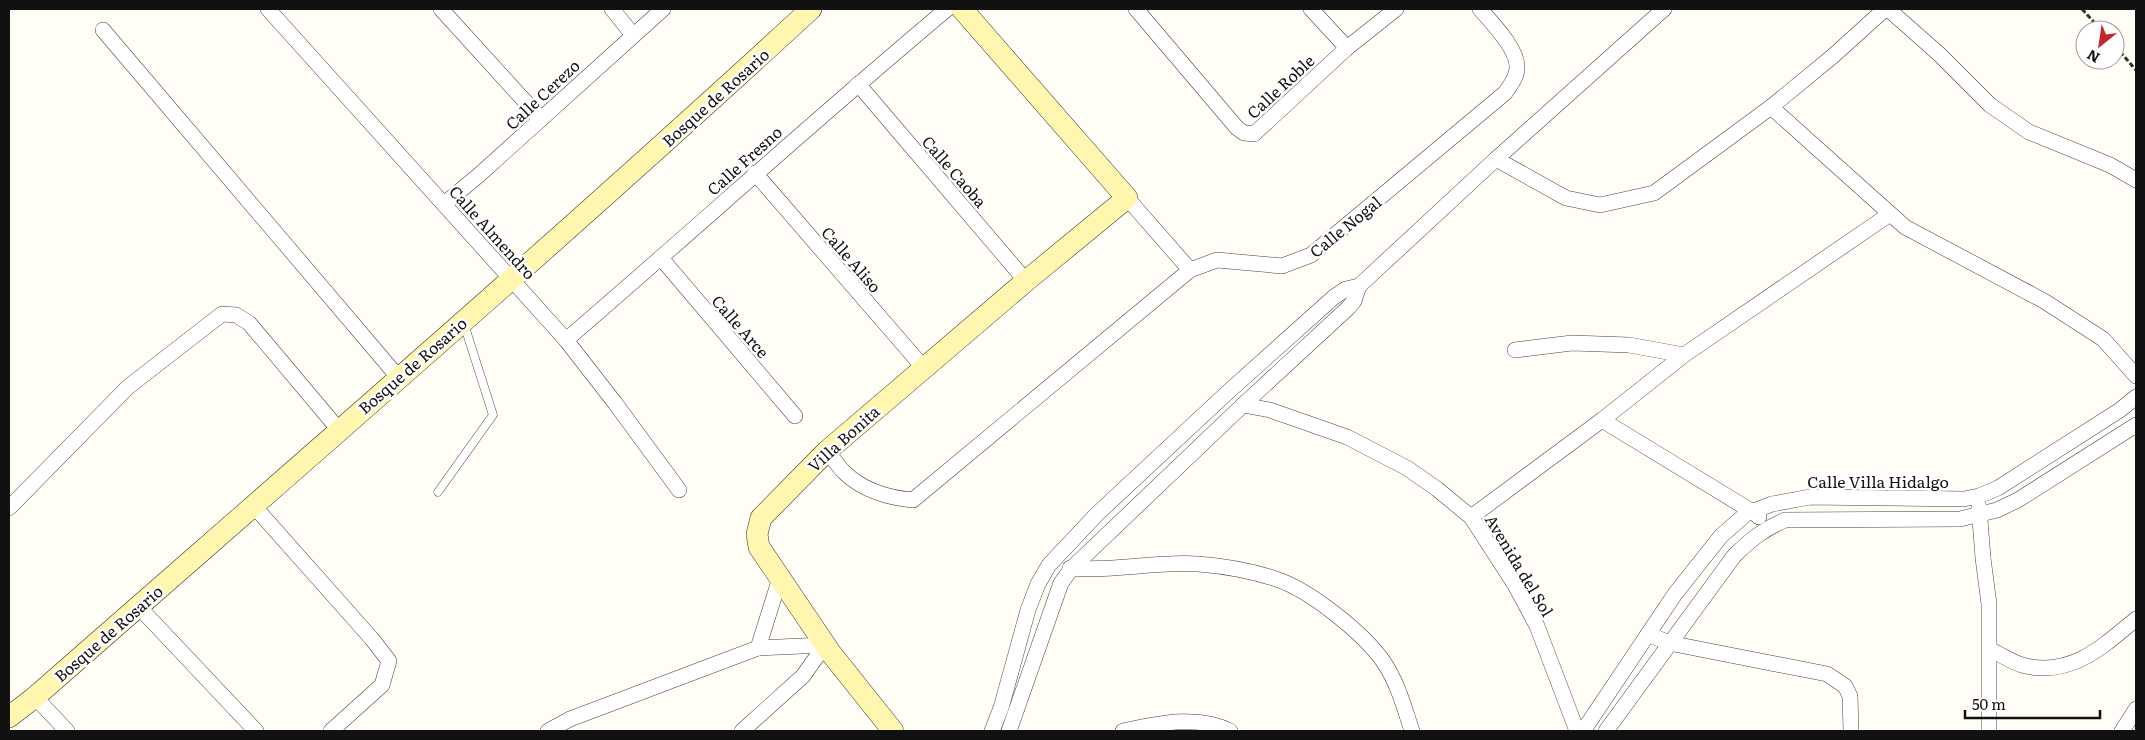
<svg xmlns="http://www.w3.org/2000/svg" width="2145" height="740" viewBox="0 0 2145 740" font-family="Literata,serif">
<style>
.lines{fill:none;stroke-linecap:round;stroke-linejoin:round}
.service-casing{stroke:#444;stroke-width:9}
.minor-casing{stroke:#444;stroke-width:16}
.secondary-casing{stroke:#333;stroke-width:22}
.path{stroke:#333;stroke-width:3;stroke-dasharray:5 2.5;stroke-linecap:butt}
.service{stroke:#fff;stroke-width:8}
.minor{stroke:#fff;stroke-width:15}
.secondary{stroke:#fff6b0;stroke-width:21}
.labels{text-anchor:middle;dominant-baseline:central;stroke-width:5;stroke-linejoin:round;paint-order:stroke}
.street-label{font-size:16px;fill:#111;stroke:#fff}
</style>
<rect width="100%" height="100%" fill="#fffdf5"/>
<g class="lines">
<!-- service casing -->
<g class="service-casing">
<polyline id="service" points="438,492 493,415 464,324"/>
</g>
<!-- minor casing -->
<g class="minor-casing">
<g id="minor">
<polyline points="268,9 566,340 615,403 679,490"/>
<polyline points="441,9 541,119"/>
<polyline points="612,9 633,35"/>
<polyline points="1136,9 1237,128 1244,133 1254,134 1347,48 1396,9"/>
<polyline points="1311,9 1347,48"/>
<polyline points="1888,9 1939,54 1990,105 2029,132 2110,165 2136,180"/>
<polyline points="103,30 399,378"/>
<polyline points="858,84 1026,281"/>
<polyline points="1771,107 1905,227 2044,301 2103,339 2136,376"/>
<polyline points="1496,159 1664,9"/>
<polyline points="755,173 923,367"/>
<polyline points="1127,198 1190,270"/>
<polyline points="444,204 479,175 663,9"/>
<polyline points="661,258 795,416"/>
<path d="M 566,340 C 694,230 818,117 947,9"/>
<polyline points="1515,350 1572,343 1629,345 1684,355"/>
<polyline points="1243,405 1270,410 1347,437 1407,468 1437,489 1471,517 1515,585 1537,626 1577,731"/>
<polyline points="1602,420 1753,512 1759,517"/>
<path d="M 827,451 C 833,458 838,466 844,472 C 862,490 889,498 913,500 L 1190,270 L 1217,260 L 1282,266 L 1311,255 L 1505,93 C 1510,86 1517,77 1517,68 C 1518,49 1492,23 1480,9"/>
<polyline points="253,505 372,639 389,661 382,685 331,731"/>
<polyline points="1979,507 1983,558 1989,604 1989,731"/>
<polyline points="9,508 128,387 222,314 236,315 249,323 339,430"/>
<polyline points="1471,517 1602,420 1684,355 1890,214"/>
<path d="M 1070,568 C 1112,572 1156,561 1198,564 C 1224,566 1252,571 1276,579 C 1310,590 1363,633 1383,661 C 1398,683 1404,707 1412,731"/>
<polyline points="138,606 256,731"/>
<polyline points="1648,634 1669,643 1827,674 1845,686 1850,696 1851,731"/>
<polyline points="758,648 780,578"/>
<path d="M 1991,650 C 2002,655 2014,664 2026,666 C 2073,676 2103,646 2136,619"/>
<polyline points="35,697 67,731"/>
<polyline points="548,731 570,719 758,648 825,645"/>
<polyline points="742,731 803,676 825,645"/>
<polyline points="992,731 1001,708 1028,610 1038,584 1049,565 1097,514 1228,392 1334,297 1346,289 1359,286 1496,159 1566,198 1600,205 1654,193 1771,107 1833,56 1885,9"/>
<polyline points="1009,731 1061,583 1072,568 1243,405 1348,308 1354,301 1359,286"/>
<path d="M 1123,731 C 1157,724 1197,714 1230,731"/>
<polyline points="1583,731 1675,594 1721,536 1746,514 1772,504 1810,497 1964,499 1979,496 1998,488 2120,410 2136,397"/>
<path d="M 1606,731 L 1734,556 C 1750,540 1764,529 1785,520 L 1960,519 L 1997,510 L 2018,500 L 2136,425"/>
<polyline points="2122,731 2136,709"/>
</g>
</g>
<!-- secondary casing -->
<g class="secondary-casing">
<g id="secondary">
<path d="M 9,717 L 35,697 C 295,469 557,243 811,9"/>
<polyline points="893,731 830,652 759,547 757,534 761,518 827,451 1026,281 1127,198 962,9"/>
</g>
</g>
<!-- path -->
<g class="path">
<polyline points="2082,9 2101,30"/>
<polyline points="2115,46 2136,70"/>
</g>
<!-- service -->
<use href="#service" class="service"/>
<!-- minor -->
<use href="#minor" class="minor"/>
<!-- secondary -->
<use href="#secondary" class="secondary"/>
</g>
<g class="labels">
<!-- street labels -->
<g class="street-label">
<text transform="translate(1280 86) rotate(-43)">Calle Roble</text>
<text transform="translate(542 94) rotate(-43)">Calle Cerezo</text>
<text transform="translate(715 97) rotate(-42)">Bosque de Rosario</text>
<text transform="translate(744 160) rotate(-42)">Calle Fresno</text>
<text transform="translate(955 171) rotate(49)">Calle Caoba</text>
<text transform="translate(1345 226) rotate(-39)">Calle Nogal</text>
<text transform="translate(493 232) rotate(48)">Calle Almendro</text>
<text transform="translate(852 259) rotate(49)">Calle Aliso</text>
<text transform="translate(741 326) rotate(49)">Calle Arce</text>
<text transform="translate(412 365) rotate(-41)">Bosque de Rosario</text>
<text transform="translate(843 438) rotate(-42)">Villa Bonita</text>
<text x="1878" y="481">Calle Villa Hidalgo</text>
<text transform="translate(1520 565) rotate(59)">Avenida del Sol</text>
<text transform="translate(108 633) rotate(-41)">Bosque de Rosario</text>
</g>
</g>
<!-- border -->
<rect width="2145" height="740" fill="none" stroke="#111111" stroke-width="20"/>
<!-- north arrow -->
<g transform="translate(2100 45) rotate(210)"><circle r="24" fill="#ffffff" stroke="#a0a0a0"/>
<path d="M0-4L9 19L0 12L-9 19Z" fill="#c4262e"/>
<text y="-8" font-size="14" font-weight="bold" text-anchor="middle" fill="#111111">N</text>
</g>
<!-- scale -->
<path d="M1965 710v8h135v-8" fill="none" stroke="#111111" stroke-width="2.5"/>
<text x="1972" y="710" font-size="15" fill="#111111" stroke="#ffffff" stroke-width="4" paint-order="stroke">50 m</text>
</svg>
